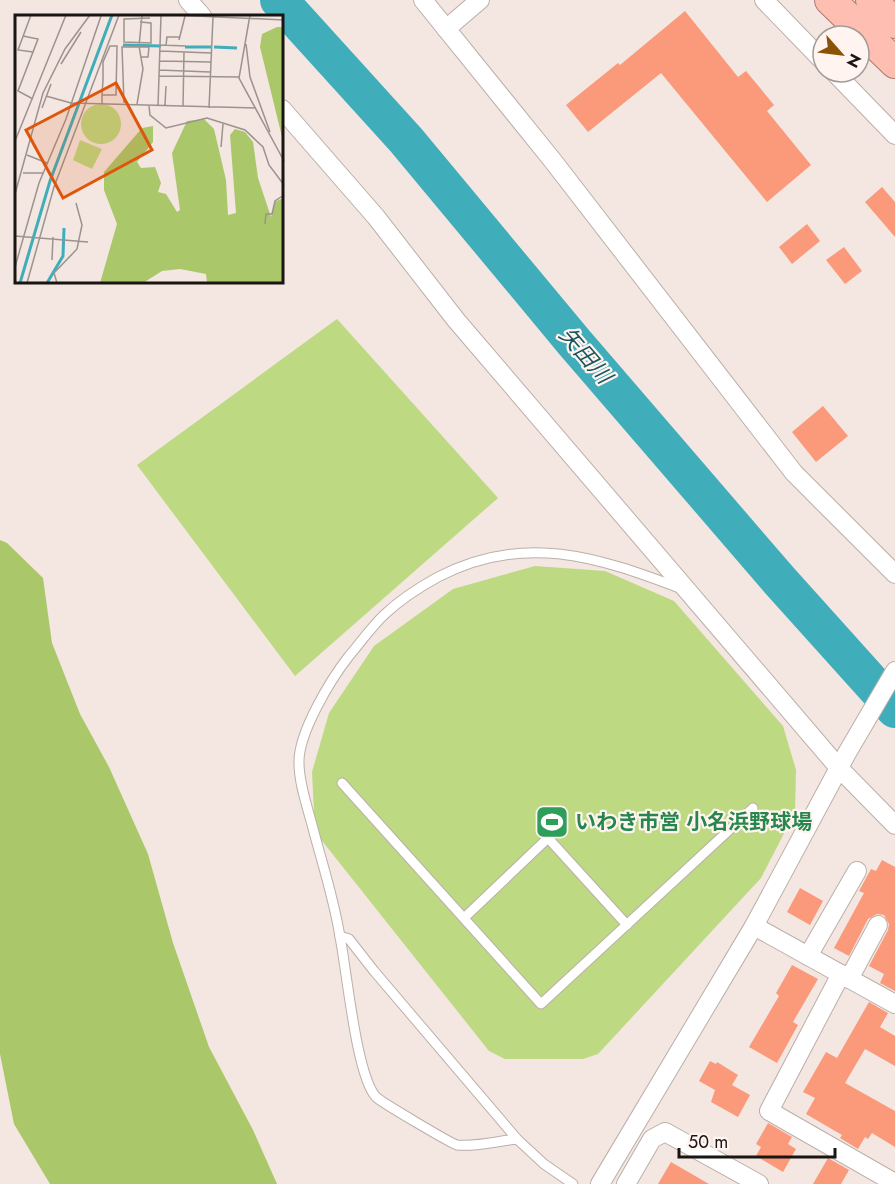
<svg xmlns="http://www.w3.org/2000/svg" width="895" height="1184" viewBox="0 0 895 1184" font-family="Jost,'Noto Sans JP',sans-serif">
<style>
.green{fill:#bdd982}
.forest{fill:#aac76a}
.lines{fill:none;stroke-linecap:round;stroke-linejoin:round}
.river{stroke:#40adbb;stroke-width:38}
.building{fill:#fa9a7b}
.service-casing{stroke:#bbafa9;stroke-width:11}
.minor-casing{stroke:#bbafa9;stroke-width:20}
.trunk-casing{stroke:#ae786d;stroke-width:32}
.service{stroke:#fff;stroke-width:9}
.minor{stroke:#fff;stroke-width:18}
.trunk{stroke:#febeb2;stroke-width:30}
.labels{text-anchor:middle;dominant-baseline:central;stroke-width:4.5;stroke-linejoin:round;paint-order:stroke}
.leisure-label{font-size:21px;font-weight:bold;fill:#27864d;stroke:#fff4f0;text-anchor:start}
.water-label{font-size:22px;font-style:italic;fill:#18555d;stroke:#fff4f0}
.inset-river{fill:none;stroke:#40adbb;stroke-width:3}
.inset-road{fill:none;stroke:#9c928f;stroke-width:1.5}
.view{fill:#de560c;fill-opacity:0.15;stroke:#de560c;stroke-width:3}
.inset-edge{fill:none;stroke:#191513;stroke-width:3}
</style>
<rect width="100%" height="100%" fill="#f4e6e1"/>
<!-- green -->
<g class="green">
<polygon points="337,319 498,498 295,676 137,465"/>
<polygon points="535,566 605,571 674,601 783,726 796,770 795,812 761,878 598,1054 583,1059 505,1059 489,1051 315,832 312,772 329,713 374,646 453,589"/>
</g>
<!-- forest -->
<polygon class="forest" points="0,540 7,543 43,578 52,643 80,714 109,767 148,854 173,943 209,1047 253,1130 277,1184 50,1184 14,1124 0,1054"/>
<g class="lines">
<!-- river -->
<polyline class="river" points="279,0 406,140 574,342 779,580 895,709"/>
</g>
<!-- building -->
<g class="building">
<polygon points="685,11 738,77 746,71 774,105 767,111 811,165 767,202 661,73 588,132 566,105 618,63 620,65"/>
<polygon points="882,187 895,202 895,237 865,202"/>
<polygon points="807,224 820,241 792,264 779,247"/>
<polygon points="844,247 862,271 845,284 826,260"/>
<polygon points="823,406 848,436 816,462 792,432"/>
<polygon points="882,860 895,867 895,991 880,983 884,974 869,966 888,930 889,924 884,915 877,914 868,919 849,956 834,948 864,893 859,891 871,869 876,871"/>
<polygon points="800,888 823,901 810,925 787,912"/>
<polygon points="792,965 818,979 793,1022 798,1025 777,1063 749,1047 779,996 776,993"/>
<polygon points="869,1002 888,1013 880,1027 895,1036 895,1066 865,1049 845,1083 895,1111 895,1147 872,1133 868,1139 865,1137 858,1149 840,1138 842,1135 806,1114 815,1098 803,1092 826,1052 837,1058"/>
<polygon points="710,1061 716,1064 717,1062 738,1075 732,1085 750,1095 738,1117 711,1102 715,1090 699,1081"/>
<polygon points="768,1123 792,1137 788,1144 796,1149 783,1172 756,1156 761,1147 756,1144"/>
<polygon points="828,1158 849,1170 841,1184 813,1184"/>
<polygon points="671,1162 709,1184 658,1184"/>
</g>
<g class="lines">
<!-- service casing -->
<g class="service-casing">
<g id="service">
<polyline points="342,783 541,1004 753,808"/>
<polyline points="464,918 548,838 627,925"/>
<polyline points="340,936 349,939 374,971 517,1139 544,1164 573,1184"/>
<path d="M 517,1139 C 498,1141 477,1147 457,1145 C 452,1144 381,1102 376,1097 C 356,1075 347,971 340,937 C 334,898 321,860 311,821 C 306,803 299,782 299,763 C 298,733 331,679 349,656 C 361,642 372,626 385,614 C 401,599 418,588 438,577 C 524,532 598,557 682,589"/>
</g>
</g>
<!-- minor casing -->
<g class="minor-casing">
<g id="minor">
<polyline points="188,0 202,16"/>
<polyline points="423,0 553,161 794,473 895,574"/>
<polyline points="764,0 823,61"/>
<polyline points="446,29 480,0"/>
<polyline points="834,72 895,135"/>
<polyline points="282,109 376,217 456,320 839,768 895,825"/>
<polyline points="754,926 895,1004"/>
<polyline points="808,956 857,871"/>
<polyline points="841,974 769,1111 895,1183"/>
<polyline points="849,979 878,925"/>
<polyline points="600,1184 754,926 847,753 895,671"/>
<polyline points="626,1184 652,1139 665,1132 759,1184"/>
</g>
</g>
<!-- trunk casing -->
<g class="trunk-casing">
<g id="trunk">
<polyline points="830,0 895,63"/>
<polyline points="871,0 895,23"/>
</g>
</g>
<!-- service -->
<use href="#service" class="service"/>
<!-- minor -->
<use href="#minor" class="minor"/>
<!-- trunk -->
<use href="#trunk" class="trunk"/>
</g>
<!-- icons -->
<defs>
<g id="stadium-square" transform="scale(1.725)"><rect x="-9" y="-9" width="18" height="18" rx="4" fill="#2e9e5b" stroke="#fff4f0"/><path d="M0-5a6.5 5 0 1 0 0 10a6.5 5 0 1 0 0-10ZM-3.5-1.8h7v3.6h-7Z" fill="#fff"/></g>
</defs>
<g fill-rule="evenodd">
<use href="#stadium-square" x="552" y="822"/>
</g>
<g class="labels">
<!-- leisure labels -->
<g class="leisure-label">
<text x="575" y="822">いわき市営 小名浜野球場</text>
</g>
<!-- water labels -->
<g class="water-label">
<text transform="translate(586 355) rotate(49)">矢田川</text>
</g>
</g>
<!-- overview -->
<g transform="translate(15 15)">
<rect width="268" height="268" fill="#f4e6e1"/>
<path d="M66 109a20 20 0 1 1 40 0a20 20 0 1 1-40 0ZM 65,125 L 87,134 L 77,154 L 58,145 Z" fill="#bdd982"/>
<path d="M 262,12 L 268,12 L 268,126 L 245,32 L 247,19 ZM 189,104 L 199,114 L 211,165 L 213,200 L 221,198 L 215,120 L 220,114 L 230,117 L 238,127 L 243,163 L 256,202 L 260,187 L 268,183 L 268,268 L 192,268 L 191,259 L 165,254 L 147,256 L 128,268 L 85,268 L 102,209 L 89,175 L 89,157 L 127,113 L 138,111 L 138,127 L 122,147 L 126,153 L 140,152 L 146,168 L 143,177 L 151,179 L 162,197 L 165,195 L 157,138 L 172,106 Z" fill="#aac76a"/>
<path class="inset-river" d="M 108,30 L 146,31M 170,32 L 196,32M 199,32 L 222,33M 5,268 L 35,166 L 97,0M 32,268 L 48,241 L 49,213"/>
<path class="inset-road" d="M 16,0 L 3,35 L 18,37M 79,0 L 113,0M 160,0 L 269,5M 235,0 L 224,63 L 269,146M 125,7 L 136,8 L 136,28 L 109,27 L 109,4 L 135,3M 8,21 L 23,24 L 3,76 L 18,84M 164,25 L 170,1M 231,29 L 235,62 L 255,117M 145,30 L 171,31M 151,30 L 152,22 L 164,22M 145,36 L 196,38M 145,46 L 196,47M 46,49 L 66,17M 144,55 L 195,57M 144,61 L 224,62M 31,81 L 56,88 L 241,93M 109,88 L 107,32 L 134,32 L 133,42 L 126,42M 87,89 L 87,80 L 88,65 L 88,47 L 95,31 L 102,31 L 101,80 L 87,80M 122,89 L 128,54 L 124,31 L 127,0M 150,90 L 151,71M 134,91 L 135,100 L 151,113 L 192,103 L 230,115 L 248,132 L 254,150 L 269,170M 143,91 L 146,0M 168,92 L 169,37M 27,93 L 36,69M 194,93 L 198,2M 0,126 L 51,0M 206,132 L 208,109M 12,140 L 32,148M 8,158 L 28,158M 0,179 L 28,78 L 50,34 L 75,0M 250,209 L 251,199 L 257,199 L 260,186 L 269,180M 0,221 L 73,227M 37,245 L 38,222M 0,252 L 24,168 L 51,104 L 86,1M 12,268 L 39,172 L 104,0M 42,268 L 39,258 L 62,234 L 67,210 L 61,188"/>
<path class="view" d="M 101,68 L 137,135 L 48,183 L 11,115 Z"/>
<rect width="268" height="268" class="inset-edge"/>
</g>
<!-- north arrow -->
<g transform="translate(841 54) rotate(118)"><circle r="28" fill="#fff4f0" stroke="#a39b98" stroke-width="1.5"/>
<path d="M0-4.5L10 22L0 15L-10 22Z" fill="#8a5304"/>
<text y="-9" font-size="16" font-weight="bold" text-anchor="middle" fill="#191513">N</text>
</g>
<!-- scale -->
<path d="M679 1148v9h156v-9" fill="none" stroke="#191513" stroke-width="3"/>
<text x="688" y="1148" font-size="18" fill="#191513" stroke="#fff4f0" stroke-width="4.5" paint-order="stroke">50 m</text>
</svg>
